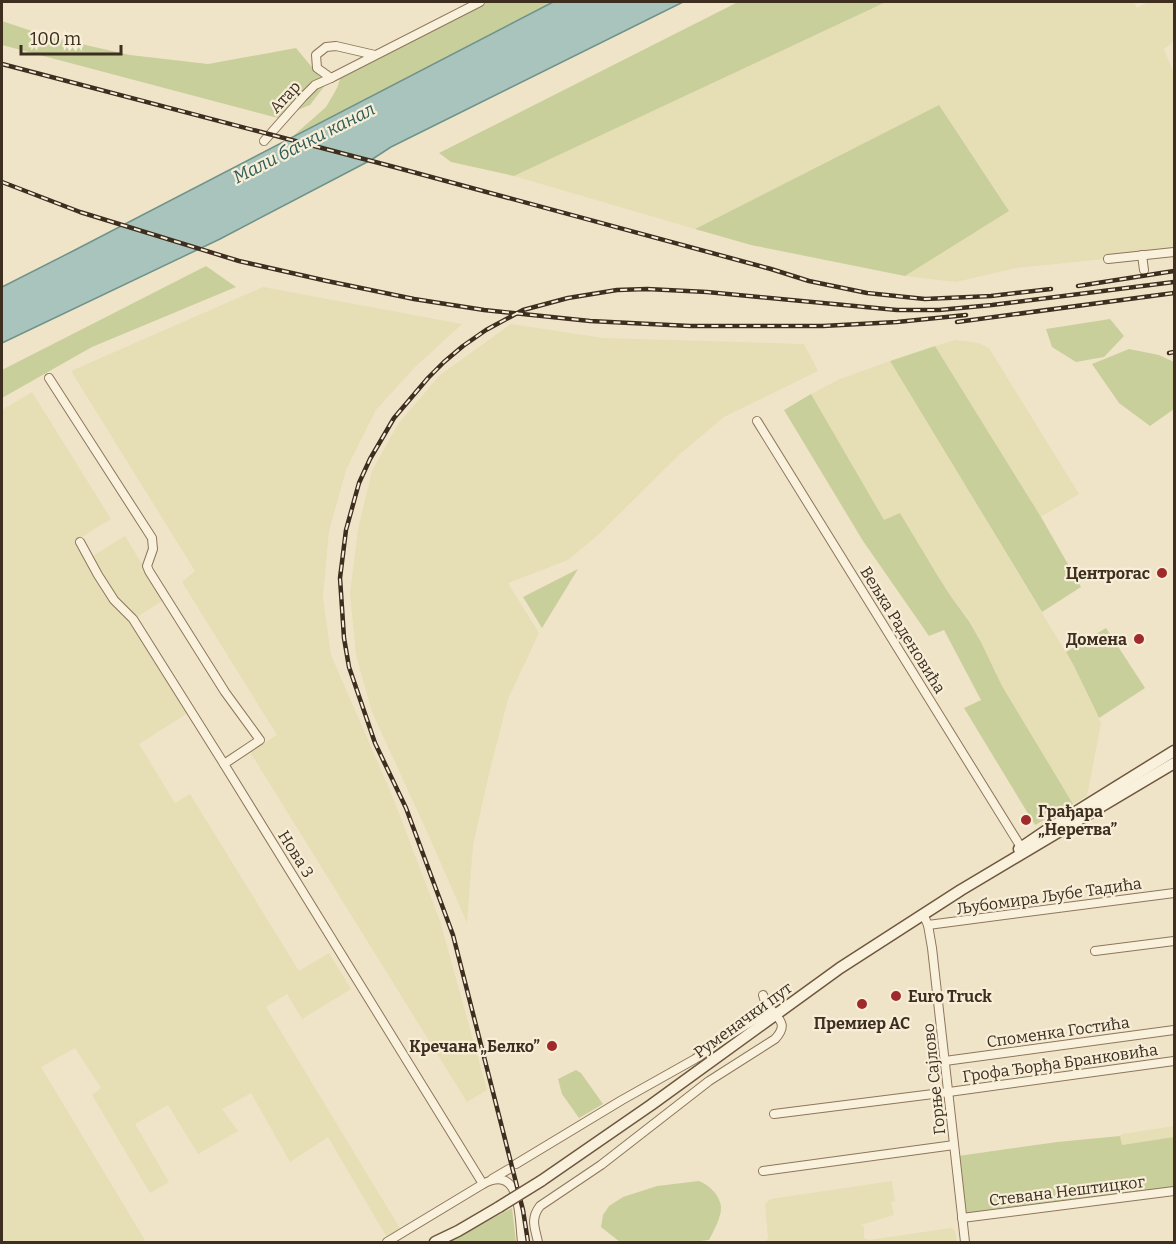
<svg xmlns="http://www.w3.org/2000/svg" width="1176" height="1244" viewBox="0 0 1176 1244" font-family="Bitter,serif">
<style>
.farmland{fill:#e6deb5}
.green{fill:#c9cf9b}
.water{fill:#a9c4bc;stroke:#6f938a;stroke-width:1.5}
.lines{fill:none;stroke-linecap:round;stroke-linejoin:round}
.street-casing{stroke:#8d765c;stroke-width:10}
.secondary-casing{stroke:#6f573f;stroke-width:13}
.street{stroke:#faf1dc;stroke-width:8}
.secondary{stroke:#faf1dc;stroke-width:10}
.rail-casing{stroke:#3d2e20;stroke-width:4.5}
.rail{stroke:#f7eed8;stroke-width:2;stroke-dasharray:7;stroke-linecap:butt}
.secondary-bridge-casing{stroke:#6f573f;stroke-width:13;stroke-linecap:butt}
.secondary-bridge{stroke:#faf1dc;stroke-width:10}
.poi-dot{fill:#9e2a2b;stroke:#f7eed8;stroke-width:2}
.labels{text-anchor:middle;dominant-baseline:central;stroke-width:4.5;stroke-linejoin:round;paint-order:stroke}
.street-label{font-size:16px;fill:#3d2e20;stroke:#f7eed8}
.poi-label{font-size:16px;font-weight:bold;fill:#3d2e20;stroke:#f7eed8;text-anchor:end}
.water-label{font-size:18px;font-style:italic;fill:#2f5d5a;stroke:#f7eed8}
</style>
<rect width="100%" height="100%" fill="#f0e4c8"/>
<!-- farmland -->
<g class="farmland">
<polygon points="886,2 1134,2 1137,8 1148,2 1174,2 1174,41 1164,49 1174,74 1174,252 1016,268 956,282 905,276 1009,211 939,105 695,229 514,176"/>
<polygon points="263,287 462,324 414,368 376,410 346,470 329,531 323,597 331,655 392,795 440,921 487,1090 467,1102 250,752 277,735 182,582 195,571 71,371"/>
<polygon points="511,324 603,338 804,344 818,371 724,417 680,454 598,535 568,560 508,583 539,633 508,699 490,770 473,845 467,923 428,834 372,712 356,655 350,593 358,529 372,471 398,424 440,375"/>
<polygon points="956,340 978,343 989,348 1079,494 1041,517 935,346"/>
<polygon points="890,361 1074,666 1101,723 1087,796 1073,804 1002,686 981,642 970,621 952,598 939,578 900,513 884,521 811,394 840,379"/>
<polygon points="32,392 111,519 77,540 88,559 125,536 164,600 137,617 194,709 139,744 175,803 190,794 299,971 329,953 351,989 302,1019 287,994 266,1007 401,1230 386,1236 328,1137 290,1162 251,1093 222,1109 238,1131 198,1154 168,1105 135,1124 169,1182 150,1193 92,1095 101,1088 75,1048 41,1067 146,1242 2,1242 2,410"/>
<polygon points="1174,1126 1174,1137 1122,1145 1120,1136 1123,1134"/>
<polygon points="892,1181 895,1201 891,1202 894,1215 861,1225 864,1227 864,1238 869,1240 951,1228 955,1230 957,1242 765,1242 768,1238 765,1204 771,1199"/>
</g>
<!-- green -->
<g class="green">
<polygon points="488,2 553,2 292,137 326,107 337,88 341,76"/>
<polygon points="738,2 886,2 514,176 451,162 439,153"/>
<polygon points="2,21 50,37 130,55 208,64 296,48 326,84 310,105 278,118 2,45"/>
<polygon points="939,105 1009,211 905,276 751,245 695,229"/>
<polygon points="206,266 236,287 92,347 2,398 2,370"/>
<polygon points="1110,319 1124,336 1104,357 1076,362 1052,347 1046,329"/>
<polygon points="935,346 1041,517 1081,587 1042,612 890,361"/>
<polygon points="1129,349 1159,355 1174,362 1174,409 1150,426 1119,403 1092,364"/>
<polygon points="811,394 884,520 900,513 939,578 952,598 969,621 981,642 1002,686 1073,804 1035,825 964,708 981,700 944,630 929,636 863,541 784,410"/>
<polygon points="578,569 542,628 523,597"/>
<polygon points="1106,628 1145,688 1099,718 1074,666 1066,652"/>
<polygon points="576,1070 581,1073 603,1104 579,1118 562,1094 558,1079"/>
<polygon points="1120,1136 1122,1145 1174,1137 1174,1187 971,1213 967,1213 964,1209 958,1156 1057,1142"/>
<path d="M 699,1181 C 709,1185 720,1195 721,1207 C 722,1216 713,1232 709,1240 L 692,1242 L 620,1242 L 601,1227 L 603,1215 L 609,1206 L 623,1197 L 657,1186 Z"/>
<polygon points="512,1208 516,1242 449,1242"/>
</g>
<!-- water -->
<polygon class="water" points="553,2 683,2 391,147 371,160 220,239 2,343 2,287 73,251"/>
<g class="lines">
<!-- street casing -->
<g class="street-casing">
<g id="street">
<polyline points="375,55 336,46 326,47 316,55 317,68 331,78 480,2"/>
<polyline points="264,141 303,97 315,85 331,78"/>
<polyline points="1142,255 1144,270"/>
<polyline points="1108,259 1174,252"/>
<polyline points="49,378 152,538 153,549 147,566 149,571 225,692 260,740 224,764"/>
<polyline points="757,421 1024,852"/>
<polyline points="80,542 98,575 114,600 133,619 224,764 483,1184"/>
<polyline points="923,914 928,925 932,948 965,1242"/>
<polyline points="928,925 1174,893"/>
<polyline points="1095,951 1174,941"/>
<polyline points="945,1061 1174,1030"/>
<polyline points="774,1114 949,1092 1174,1061"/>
<path d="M 516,1164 L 622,1100 L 695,1059 L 733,1033 L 768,1011 L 763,995 C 765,1000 768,1005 771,1009 C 780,1020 788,1025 775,1039 L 709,1081 L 601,1165 L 540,1206 C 530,1219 535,1228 538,1242"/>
<polyline points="763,1171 954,1145"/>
<polyline points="492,1179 509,1169"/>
<polyline points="962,1218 1174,1191"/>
<path d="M 387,1242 L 483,1184 C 522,1163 519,1218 522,1242"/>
</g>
</g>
<!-- secondary casing -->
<g class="secondary-casing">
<g id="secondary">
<polyline points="1019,849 1053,826 1174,751"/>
<polyline points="541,1181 651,1105 840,968 961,890 1174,763"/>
<polyline points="435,1242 458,1231 499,1207"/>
</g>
</g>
<!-- street -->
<use href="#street" class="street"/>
<!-- secondary -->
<use href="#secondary" class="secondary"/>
<!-- rail casing -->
<g class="rail-casing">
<g id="rail">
<polyline points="2,64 398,168 771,269 809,281 867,293 925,299 991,296 1051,289"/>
<polyline points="2,182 80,212 239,261 327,281 414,299 484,310 590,321 690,326 823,326 897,322 966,315"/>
<polyline points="1078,286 1174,271"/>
<polyline points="957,322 1174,293"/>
<polyline points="1169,353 1174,352"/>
<polyline points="528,1242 523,1210 453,935 406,808 375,743 349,667 344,638 340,578 346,530 359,483 370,459 394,418 428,378 444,362 463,346 486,330 523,310 568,298 617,290 647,289 707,292 897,310 939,310 992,305 1174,282"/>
</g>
</g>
<!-- rail -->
<use href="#rail" class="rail"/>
<!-- secondary-bridge casing -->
<g class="secondary-bridge-casing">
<polyline id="secondary-bridge" points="499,1207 541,1181"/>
</g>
<!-- secondary-bridge -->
<use href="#secondary-bridge" class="secondary-bridge"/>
</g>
<!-- markers -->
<g class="poi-dot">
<circle cx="1162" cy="573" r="6"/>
<circle cx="1139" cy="639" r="6"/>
<circle cx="1026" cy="820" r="6"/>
<circle cx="896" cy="996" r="6"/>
<circle cx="862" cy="1004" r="6"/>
<circle cx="552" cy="1046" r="6"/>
</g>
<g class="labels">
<!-- street labels -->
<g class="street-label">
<text transform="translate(285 97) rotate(-47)">Атар</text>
<text transform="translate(903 630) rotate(58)">Вељка Раденовића</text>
<text transform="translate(296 854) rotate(58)">Нова 3</text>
<text transform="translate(1049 896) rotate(-8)">Љубомира Љубе Тадића</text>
<text transform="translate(743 1020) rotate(-36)">Руменачки пут</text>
<text transform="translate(1058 1032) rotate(-8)">Споменка Гостића</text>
<text transform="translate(1060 1063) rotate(-8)">Грофа Ђорђа Бранковића</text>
<text transform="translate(934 1079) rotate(-96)">Горње Сајлово</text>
<text transform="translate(1067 1191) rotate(-7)">Стевана Нештицког</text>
</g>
<!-- poi labels -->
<g class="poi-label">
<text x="1150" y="573">Центрогас</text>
<text x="1127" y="639">Домена</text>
<text x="1038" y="811" text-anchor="start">Грађара<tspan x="1038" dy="18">„Неретва”</tspan></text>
<text x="908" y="996" text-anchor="start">Euro Truck</text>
<text x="862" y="1023" text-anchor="middle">Премиер АС</text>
<text x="540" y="1046">Кречана „Белко”</text>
</g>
<!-- water labels -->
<g class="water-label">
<text transform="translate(304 143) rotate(-27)">Мали бачки канал</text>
</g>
</g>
<!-- border -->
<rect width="1176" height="1244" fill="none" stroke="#3d2e20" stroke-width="6"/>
<!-- scale -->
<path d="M21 45v9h100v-9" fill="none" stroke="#3d2e20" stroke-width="3"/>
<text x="30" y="45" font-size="18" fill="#3d2e20" stroke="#f7eed8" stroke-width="4.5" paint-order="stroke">100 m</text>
</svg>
